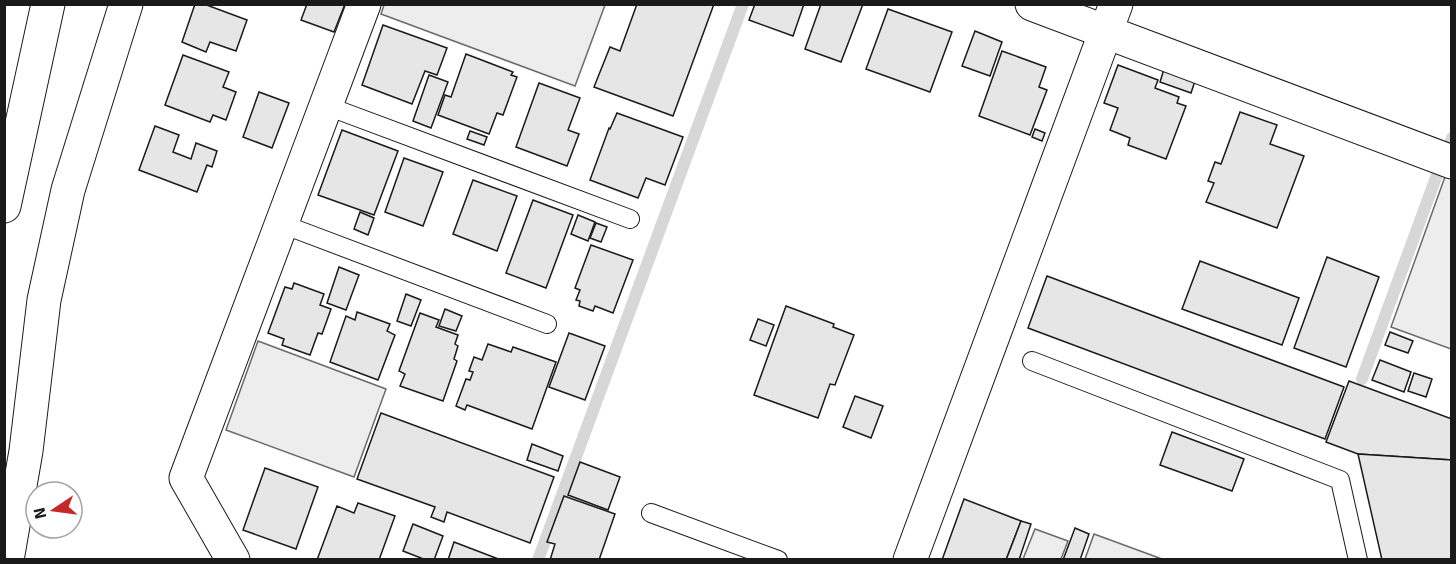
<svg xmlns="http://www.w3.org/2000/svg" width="1456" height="564" viewBox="0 0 1456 564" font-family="Signika,sans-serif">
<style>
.built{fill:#ededed;stroke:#6a6a6a;stroke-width:1.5}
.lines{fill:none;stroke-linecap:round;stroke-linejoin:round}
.stream{stroke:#d7d7d7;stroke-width:12}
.building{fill:#e6e6e6;stroke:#1a1a1a;stroke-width:1.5}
.lane-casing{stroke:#1a1a1a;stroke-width:20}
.street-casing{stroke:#1a1a1a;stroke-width:35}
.highway-casing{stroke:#1a1a1a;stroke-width:35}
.lane{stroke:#fff;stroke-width:18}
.street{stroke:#fff;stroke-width:33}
.highway{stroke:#fff;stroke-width:33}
</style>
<rect width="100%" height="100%" fill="#fff"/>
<!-- built -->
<g class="built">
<polygon points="384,5 384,4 605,5 575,86 381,14"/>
<polygon points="1446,174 1451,176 1451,349 1391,327"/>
<polygon points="258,341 386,389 354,477 226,430"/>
<polygon points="1035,529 1068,541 1061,559 1023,559"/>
<polygon points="1094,534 1162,559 1085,559"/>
</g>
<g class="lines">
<!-- stream -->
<g class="stream">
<polyline points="1449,146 1452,138"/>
<polyline points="1362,379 1438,172"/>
<polyline points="538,560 743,4"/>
</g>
</g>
<!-- building -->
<g class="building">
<polygon points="195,4 204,4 247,20 236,51 210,42 206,52 182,42"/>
<polygon points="307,4 345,4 334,32 301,20"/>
<polygon points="637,4 714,4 673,116 594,87 610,47 620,51"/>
<polygon points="755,4 804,4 793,36 749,20"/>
<polygon points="821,4 863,4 841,62 805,49"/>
<polygon points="888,9 952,32 930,92 866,69"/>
<polygon points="383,25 447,48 437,75 425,71 412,104 362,85"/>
<polygon points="975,31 1002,42 990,76 962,66"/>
<polygon points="1002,51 1046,67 1039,87 1047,90 1030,135 979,116"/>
<polygon points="466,54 513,72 511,75 517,77 503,115 497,113 489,134 438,115 445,95 451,97"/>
<polygon points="183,55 229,72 223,87 236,92 226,120 213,115 210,122 165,105"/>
<polygon points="1118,65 1158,80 1155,88 1179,97 1177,103 1186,106 1166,159 1128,145 1130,138 1110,130 1118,108 1104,103"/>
<polygon points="1164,69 1195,81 1191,93 1160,82"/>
<polygon points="429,75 448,82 431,128 413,121"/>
<polygon points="539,83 580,98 568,130 579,134 567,166 516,147"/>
<polygon points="259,92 289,103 272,148 243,137"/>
<polygon points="1240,112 1277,125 1270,144 1304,156 1277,228 1206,202 1214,183 1208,181 1215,162 1221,164"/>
<polygon points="617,113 683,137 665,185 646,178 638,198 590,180 609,128 610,129"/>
<polygon points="155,126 179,135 173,152 191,159 196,143 217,151 212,167 207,165 197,192 139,170"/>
<polygon points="1035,129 1045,133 1042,141 1032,137"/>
<polygon points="342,130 398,151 374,215 318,195"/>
<polygon points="470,131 487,137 484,145 467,139"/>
<polygon points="404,158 443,172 423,226 385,212"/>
<polygon points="473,180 517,196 497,251 453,234"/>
<polygon points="533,200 573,215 546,288 506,273"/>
<polygon points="360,212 374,218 368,235 354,229"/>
<polygon points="578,215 595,222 588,241 571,234"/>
<polygon points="596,223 607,227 601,242 590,238"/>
<polygon points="591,245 633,260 613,313 595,306 593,311 579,306 580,301 576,300 580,290 575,288"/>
<polygon points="1327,257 1379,277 1346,367 1294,348"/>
<polygon points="1200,261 1299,298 1282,345 1182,309"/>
<polygon points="339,267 359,275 346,310 327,303"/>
<polygon points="1047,276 1344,387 1325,439 1028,328"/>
<polygon points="294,283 324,294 320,305 331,309 322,334 318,333 310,355 282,345 284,339 268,333 285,287 292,289"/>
<polygon points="406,294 421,300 411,326 397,321"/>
<polygon points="786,306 834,324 833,327 854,335 835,385 830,384 818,418 754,395"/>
<polygon points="445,309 462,316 456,331 439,326"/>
<polygon points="357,312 390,324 387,331 395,335 378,380 330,362 346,316 355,320"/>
<polygon points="420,313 439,320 436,327 458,335 455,344 458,346 454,359 457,361 443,401 400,386 405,374 399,371"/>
<polygon points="758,319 774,325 766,346 750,340"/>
<polygon points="1390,332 1413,341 1408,353 1385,345"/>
<polygon points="569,333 605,346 585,400 549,387"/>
<polygon points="488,344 511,352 513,347 556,362 532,429 467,405 465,410 456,406 466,379 470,380 473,372 469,371 474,357 482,360"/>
<polygon points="1380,360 1411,372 1404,392 1372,380"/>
<polygon points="1414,373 1432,379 1426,397 1408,391"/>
<polygon points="1349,381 1452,419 1452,460 1358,454 1326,442"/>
<polygon points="855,396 883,406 871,438 843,427"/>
<polygon points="381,413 554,477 530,543 447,512 444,522 431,517 435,507 357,479"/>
<polygon points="1172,432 1244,459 1232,491 1160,465"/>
<polygon points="532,444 563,456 558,471 527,460"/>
<polygon points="1358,454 1452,460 1452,560 1382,560"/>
<polygon points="580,462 620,477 608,510 568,495"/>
<polygon points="265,468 318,487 296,549 243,530"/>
<polygon points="564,496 615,514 599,560 550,560 555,544 547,542"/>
<polygon points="964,499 1021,521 1006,560 942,560"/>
<polygon points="358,503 395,516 379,560 317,560 337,506 354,513"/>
<polygon points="1021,521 1031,524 1019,560 1006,560"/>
<polygon points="413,524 443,536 434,560 426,560 403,551"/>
<polygon points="1075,528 1089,534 1080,560 1063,560"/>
<polygon points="454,542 501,560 448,560"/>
</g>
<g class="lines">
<!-- lane casing -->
<g class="lane-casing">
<g id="lane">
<polyline points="327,106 630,219"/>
<polyline points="282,224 547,324"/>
<polyline points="1032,361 1340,480 1358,560"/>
<polyline points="651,513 778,560"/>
</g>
</g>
<!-- street casing -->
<g class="street-casing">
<g id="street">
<polyline points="1032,4 1452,162"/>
<polyline points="7,560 26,451 44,300 68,190 126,4"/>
<polyline points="233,560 186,478 364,4"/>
<polyline points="910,560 1116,4"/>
</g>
</g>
<!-- highway casing -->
<g class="highway-casing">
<polyline id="highway" points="4,206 48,4"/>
</g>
<!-- lane -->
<use href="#lane" class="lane"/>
<!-- street -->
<use href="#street" class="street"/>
<!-- highway -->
<use href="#highway" class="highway"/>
</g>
<!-- border -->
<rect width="1456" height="564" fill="none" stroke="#1a1a1a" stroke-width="12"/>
<!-- north arrow -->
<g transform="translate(54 510) rotate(257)"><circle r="28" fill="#ffffff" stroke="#a3a3a3" stroke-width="1.5"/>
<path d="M0-4.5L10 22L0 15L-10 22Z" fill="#c62828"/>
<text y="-9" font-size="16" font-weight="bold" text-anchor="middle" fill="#1a1a1a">N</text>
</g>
</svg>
